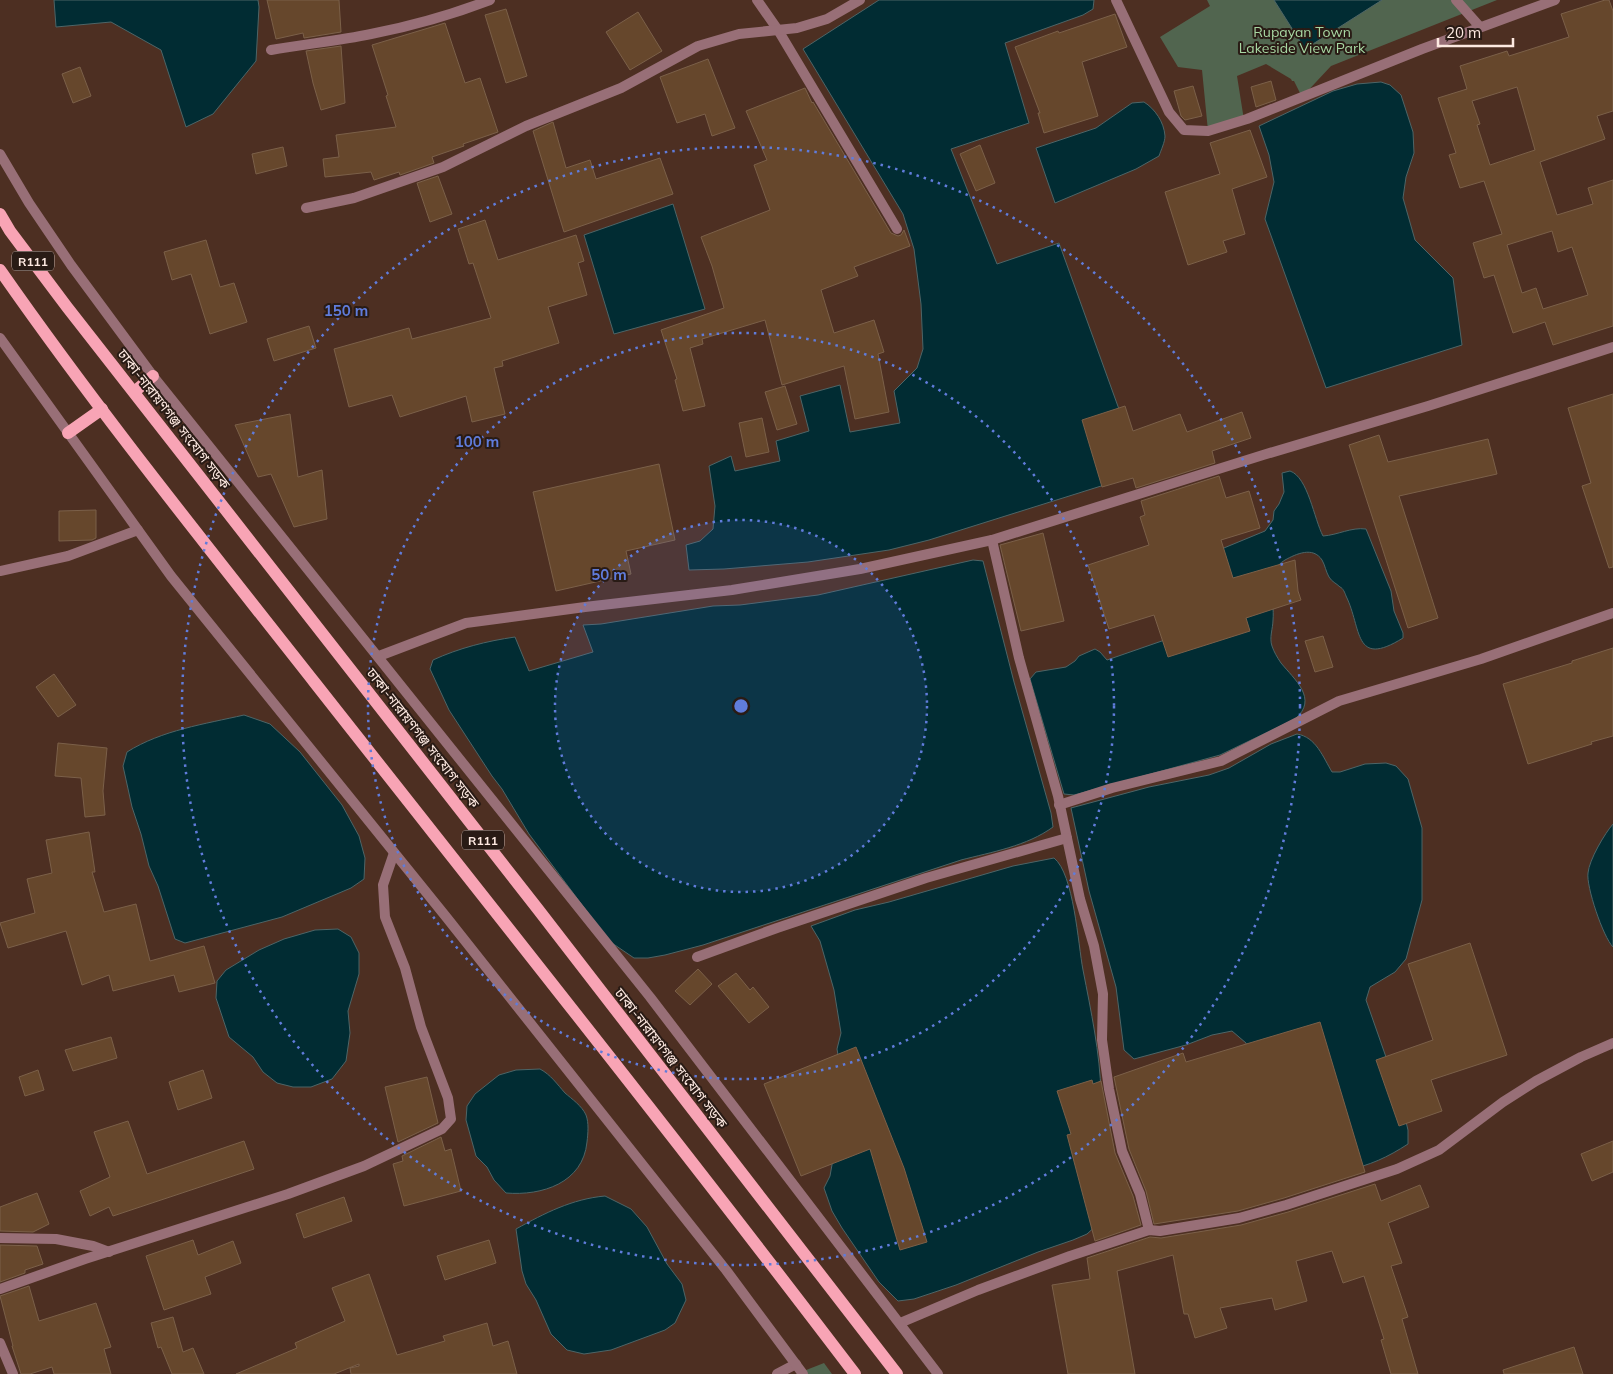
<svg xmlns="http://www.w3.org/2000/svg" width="1613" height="1374" viewBox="0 0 1613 1374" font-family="Mulish,'Noto Sans Bengali',sans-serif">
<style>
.green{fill:#51654f}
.water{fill:#012c33;stroke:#4d6567}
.building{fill:#66472c;stroke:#7b6049;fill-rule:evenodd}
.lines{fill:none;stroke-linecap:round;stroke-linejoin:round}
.pedestrian{stroke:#986f77;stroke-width:10}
.minor{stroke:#986f77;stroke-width:10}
.tertiary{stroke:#986f77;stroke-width:10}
.primary{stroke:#f8a4b5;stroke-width:12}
.ring{fill:none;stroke:#607cdb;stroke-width:2.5;stroke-dasharray:2.5 5}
.labels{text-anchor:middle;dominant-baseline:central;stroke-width:4;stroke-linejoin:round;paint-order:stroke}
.shield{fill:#291b15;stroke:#bdaba4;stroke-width:1}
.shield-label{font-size:12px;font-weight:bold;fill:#fde9e1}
.park-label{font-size:14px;fill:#a8d8a3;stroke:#291b15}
.street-label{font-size:14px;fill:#fde9e1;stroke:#291b15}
.centre{fill:#607cdb;stroke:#291b15;stroke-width:2.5}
.ring-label{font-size:15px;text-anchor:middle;font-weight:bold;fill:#607cdb;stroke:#291b15;stroke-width:4;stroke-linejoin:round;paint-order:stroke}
</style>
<rect width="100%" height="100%" fill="#4d2f22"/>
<!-- green -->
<g class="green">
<polygon points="1207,0 1497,0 1331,66 1302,97 1294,81 1292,81 1291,79 1266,64 1237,76 1244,120 1208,131 1202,70 1178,67 1160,37 1210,6"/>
<polygon points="824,1363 832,1374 796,1374"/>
</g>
<!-- water -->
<g class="water">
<polygon points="54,0 258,0 259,7 256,61 213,114 186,127 161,50 111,22 56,27"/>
<polygon points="879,0 1094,0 1093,9 1083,15 1005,43 1029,123 951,149 997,264 1059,243 1120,412 1133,476 929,540 889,550 808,562 724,569 689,570 686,545 700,541 713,529 715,506 709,466 731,456 735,471 780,461 776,441 809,431 800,396 840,385 850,432 900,423 894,391 917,368 923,349 921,304 914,249 903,214 803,49"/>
<polygon points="1274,0 1382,0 1305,49"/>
<polygon points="1381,82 1390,85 1401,95 1413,132 1414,153 1406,177 1403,198 1415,240 1453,278 1462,345 1326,388 1265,219 1274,182 1269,155 1259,126 1333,91 1357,84"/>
<path d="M 1144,102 C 1155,109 1164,122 1165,136 C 1165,142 1161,150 1159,156 L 1136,169 L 1055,203 L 1036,148 L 1096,128 L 1132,103 Z"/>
<polygon points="673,204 705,309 614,334 584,235"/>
<path d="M 1290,471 C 1308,477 1314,519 1323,536 C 1338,535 1351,527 1366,529 L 1391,591 L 1394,611 L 1403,633 L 1403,638 C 1353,669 1362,628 1346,596 C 1345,593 1343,588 1340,587 C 1336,583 1332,582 1329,577 C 1326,572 1325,565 1322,560 C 1313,546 1296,554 1285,560 C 1264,572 1275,601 1273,620 C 1273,628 1269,638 1272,646 C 1274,652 1277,657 1281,663 C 1294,679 1319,699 1295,719 L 1220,755 L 1074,795 L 1064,794 L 1030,679 L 1036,672 L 1066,667 L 1075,661 L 1079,656 L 1095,649 L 1100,652 L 1107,660 L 1182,634 L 1219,550 L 1265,531 L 1273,520 L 1274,511 L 1279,504 L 1284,492 L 1282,473 Z"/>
<path d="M 973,560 L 983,561 L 1014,682 L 1051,813 L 1053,827 C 1027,846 992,852 961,860 L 703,945 L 665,955 L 648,958 L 634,958 L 609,941 L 529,834 L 502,789 L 492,776 L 449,710 L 430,669 L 433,660 C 459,648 487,641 515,637 L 529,671 L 593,652 L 583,625 L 601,624 L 713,606 L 740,605 L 818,595 Z"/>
<path d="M 244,715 L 270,724 L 300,752 L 342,805 L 359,836 L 365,858 L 364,879 L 351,888 L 282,917 L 185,943 L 175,939 L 158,886 L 149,866 L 141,834 L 132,807 L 123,766 L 127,752 C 162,730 205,724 244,715 Z"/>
<path d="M 1297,734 C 1316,737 1323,757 1332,772 L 1340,772 L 1365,764 L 1386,763 L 1396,766 L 1408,779 L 1422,828 L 1422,900 L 1406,959 L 1395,972 L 1370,987 L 1366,1000 L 1400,1097 L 1408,1130 L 1408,1144 C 1388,1157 1369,1166 1346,1170 L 1255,1074 L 1246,1043 L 1232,1031 L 1212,1035 L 1186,1045 L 1134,1059 L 1124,1050 L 1116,987 L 1089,891 L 1071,808 L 1149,787 L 1209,775 L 1229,768 L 1271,744 Z"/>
<path d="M 1613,824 L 1613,947 C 1603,937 1586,886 1588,873 C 1589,860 1605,833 1613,824 Z"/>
<path d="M 1054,858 C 1074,874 1078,944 1083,970 C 1091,1011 1100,1053 1101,1094 C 1103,1137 1100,1180 1099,1223 L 1087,1234 L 1073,1240 L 1038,1252 L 956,1285 L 914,1299 L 898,1301 L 879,1282 L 842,1228 L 832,1211 L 824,1188 L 830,1176 L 833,1159 L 839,1061 L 837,1049 L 841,1033 L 834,990 L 820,941 L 811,926 L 855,910 L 889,902 L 1013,866 Z"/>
<polygon points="338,929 351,937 359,953 359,974 348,1011 350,1033 346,1061 332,1079 311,1087 293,1087 277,1083 263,1072 253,1057 229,1037 216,998 217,981 226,970 259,950 284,939 315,930"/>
<path d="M 540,1069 C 551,1075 557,1084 565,1093 C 572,1099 582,1106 586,1115 C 589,1123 588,1133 587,1142 C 583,1183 542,1196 506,1193 L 494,1180 L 487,1167 L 476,1156 L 466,1120 L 467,1106 L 475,1094 L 499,1075 L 516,1070 Z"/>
<path d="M 605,1196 L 631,1209 L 647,1227 L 667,1264 L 682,1284 L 686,1300 L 675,1323 L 665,1330 L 611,1350 L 584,1354 L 567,1350 L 551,1334 L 536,1300 L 526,1284 L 522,1271 L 516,1229 C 545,1213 572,1199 605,1196 Z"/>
</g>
<!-- building -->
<g class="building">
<polygon points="267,0 339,0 341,32 304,38 303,33 276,39"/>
<path d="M 1605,0 L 1609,0 L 1613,11 L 1613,111 L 1597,116 L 1605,139 L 1540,162 L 1557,215 L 1593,204 L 1588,188 L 1613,180 L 1613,326 L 1553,345 L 1545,322 L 1513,333 L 1494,275 L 1484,278 L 1473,243 L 1502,234 L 1484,181 L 1460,188 L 1449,155 L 1456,153 L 1438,98 L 1467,89 L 1460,66 L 1507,51 L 1509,56 L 1569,37 L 1561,14 ZM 1517,87 L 1535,150 L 1490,165 L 1477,125 L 1480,124 L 1472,101 ZM 1552,231 L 1558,252 L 1572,247 L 1588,295 L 1543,309 L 1536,288 L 1522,293 L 1507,245 Z"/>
<polygon points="506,9 527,76 506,83 485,15"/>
<polygon points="638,12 662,51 630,70 606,32"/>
<polygon points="1115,14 1127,47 1082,62 1098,116 1044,133 1038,113 1040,113 1015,47 1058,31 1059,33"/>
<polygon points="445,23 465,83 480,78 498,132 463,144 464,146 432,157 434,163 400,175 399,172 374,180 371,172 325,177 323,159 339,157 336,135 396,127 386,96 388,95 372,45"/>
<polygon points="341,46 345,103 321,110 313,83 306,51"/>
<polygon points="708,59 735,128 712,136 705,114 677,123 660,77"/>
<polygon points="80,67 91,96 73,103 62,74"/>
<polygon points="1271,81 1276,100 1256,107 1251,87"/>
<polygon points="1193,86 1202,116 1185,120 1181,116 1174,91"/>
<polygon points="805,88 812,103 813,102 891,233 898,236 901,235 904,230 910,246 854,267 858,276 821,290 834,333 874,320 884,352 878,354 889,412 855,419 844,366 782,385 765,320 702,339 703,344 690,348 705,406 683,411 675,380 677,379 661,330 724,308 712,266 701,237 770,210 754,165 767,160 746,111"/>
<polygon points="553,122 566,168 590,160 596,179 660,158 673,194 564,232 533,131"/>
<polygon points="1250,130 1267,177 1232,189 1245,234 1223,241 1227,252 1188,265 1165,192 1220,174 1210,143"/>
<polygon points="980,145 995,183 976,191 960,154"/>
<polygon points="283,147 287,166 256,174 252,154"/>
<polygon points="438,176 452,214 430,222 417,183"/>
<polygon points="485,220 498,260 576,235 584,261 578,263 587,295 548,307 559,343 502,361 503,366 494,368 505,414 472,422 466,396 400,417 392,395 349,407 334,349 409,328 412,339 491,318 473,263 469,264 458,229"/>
<polygon points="206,240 220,287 234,283 247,322 210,334 191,274 172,280 164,252"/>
<polygon points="309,326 316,348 274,361 267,339"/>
<polygon points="785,386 797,424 777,430 765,392"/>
<polygon points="1613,394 1613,567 1609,568 1582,486 1591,483 1568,408"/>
<polygon points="1125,406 1133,431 1180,414 1187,432 1242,412 1251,438 1212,451 1215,463 1136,488 1133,478 1102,487 1082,420"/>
<polygon points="290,414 298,477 322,470 327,519 294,527 271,474 258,477 235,425"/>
<polygon points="762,418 769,452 746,457 739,423"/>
<polygon points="1379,435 1388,462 1488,439 1497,474 1399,496 1438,618 1408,628 1349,445"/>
<polygon points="659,464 675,540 626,551 631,574 556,591 533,492"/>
<polygon points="1219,476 1226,498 1249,491 1260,528 1221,540 1233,578 1295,560 1298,591 1301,600 1246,618 1250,631 1168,657 1154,615 1109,629 1088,565 1149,545 1140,517 1145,515 1141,501"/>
<polygon points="96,510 96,538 92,540 59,541 59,511"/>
<polygon points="1043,533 1064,621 1021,631 1000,545"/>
<polygon points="1323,636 1333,667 1315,672 1305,641"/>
<polygon points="1613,648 1613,736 1591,742 1592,744 1528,764 1503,684 1572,663 1572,661"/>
<polygon points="54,674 76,705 58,717 36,687"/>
<polygon points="58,743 107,748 103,791 105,815 85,817 81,778 55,776"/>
<polygon points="89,832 95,872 92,872 104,912 136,904 150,961 204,946 215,983 179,992 174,975 113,991 109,975 82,985 66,931 8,948 0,923 35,913 27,879 52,873 46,840"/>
<polygon points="1470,943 1507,1055 1431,1080 1442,1111 1399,1126 1376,1060 1433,1040 1408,964"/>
<polygon points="698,969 712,984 690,1005 675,991"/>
<polygon points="736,973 750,990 753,987 769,1007 749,1023 718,986"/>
<polygon points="1320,1022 1365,1172 1284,1198 1238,1211 1154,1224 1146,1191 1129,1149 1114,1077 1183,1053 1186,1062"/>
<polygon points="111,1037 117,1058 73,1071 65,1050"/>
<polygon points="856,1047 904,1168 927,1242 900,1250 870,1149 801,1176 764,1084"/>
<polygon points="38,1070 44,1090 25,1096 19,1077"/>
<polygon points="203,1070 212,1098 178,1110 169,1082"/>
<polygon points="427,1077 438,1123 398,1142 385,1087"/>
<polygon points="1092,1080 1093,1084 1101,1081 1115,1153 1133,1196 1141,1225 1095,1241 1067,1135 1071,1134 1057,1091"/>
<polygon points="128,1121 147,1174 244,1141 254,1169 113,1216 109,1207 90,1216 80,1191 110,1177 94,1132"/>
<polygon points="441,1137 445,1151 451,1149 461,1191 404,1206 393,1164 403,1161 402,1156"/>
<polygon points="1613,1141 1613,1172 1592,1181 1581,1154"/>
<polygon points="1375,1184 1381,1201 1420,1185 1429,1207 1388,1223 1402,1263 1391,1266 1408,1317 1402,1319 1418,1374 1391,1374 1381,1340 1384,1339 1364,1276 1343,1283 1332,1251 1296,1261 1307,1301 1275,1310 1272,1298 1220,1308 1227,1328 1195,1338 1188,1314 1184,1314 1173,1255 1117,1271 1135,1374 1068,1374 1052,1285 1090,1279 1087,1258 1150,1237 1161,1238 1241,1225 1288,1212"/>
<polygon points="37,1193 49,1224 33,1232 0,1231 0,1207"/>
<polygon points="344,1197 352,1221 304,1238 296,1214"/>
<polygon points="193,1240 198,1255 233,1241 241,1263 205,1277 211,1294 164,1310 146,1256"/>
<polygon points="489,1240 496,1263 445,1280 437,1256"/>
<polygon points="0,1245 37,1246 43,1264 25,1270 25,1273 0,1282"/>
<polygon points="369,1274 397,1355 445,1341 443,1336 487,1323 493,1346 508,1341 517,1374 351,1374 350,1368 359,1366 359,1364 334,1374 236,1374 297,1348 295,1343 345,1321 332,1288"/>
<polygon points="29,1286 39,1321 96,1303 111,1347 104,1349 111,1374 54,1374 52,1367 30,1374 21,1374 12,1346 13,1346 0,1296"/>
<polygon points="173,1317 183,1352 193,1348 204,1374 172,1374 161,1347 158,1348 151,1323"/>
<polygon points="1574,1347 1583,1374 1504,1374 1503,1370"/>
</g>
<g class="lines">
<!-- pedestrian -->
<polyline class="pedestrian" points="1456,0 1480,27"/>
<!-- minor -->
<g class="minor">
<polyline points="757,0 778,30 897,229"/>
<polyline points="1116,0 1169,112 1184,130 1208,131 1247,119 1422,49 1555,0"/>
<path d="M 271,50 C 304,44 338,41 371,34 C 412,26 451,15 490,0"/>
<polyline points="306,208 354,198 443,167 526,126 621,88 698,46 739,34 797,28 827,19 860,0"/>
<polyline points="992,540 1019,658 1058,796 1080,899 1094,946 1103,994 1102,1040 1109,1089 1122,1151 1140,1194 1149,1230"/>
<polyline points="0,571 68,556 138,530"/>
<polyline points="379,656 466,623 585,607 732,590 860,569 992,540 1263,455 1428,406 1613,347"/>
<polyline points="1059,805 1112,788 1221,761 1339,701 1481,659 1613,613"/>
<polyline points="697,957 777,928 926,878 1067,838"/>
<polyline points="0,1238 56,1239 93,1246 109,1252"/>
<polyline points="0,1289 85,1259 288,1194 364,1166 442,1129 451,1119 448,1098 421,1027 405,968 385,917 383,885 394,853"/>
<polyline points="900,1323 978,1290 1070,1256 1149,1230 1160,1231 1239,1218 1286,1205 1397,1169 1439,1150 1503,1102 1536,1081 1581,1057 1613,1043"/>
<polyline points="0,1343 13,1374"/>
<polyline points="777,1374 796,1364"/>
</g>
<!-- tertiary -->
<g class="tertiary">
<polyline points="0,154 29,203 71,265 153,376 650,997 938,1374"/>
<polyline points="0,338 171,576 447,918 726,1270 803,1374"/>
</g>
<!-- primary -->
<g class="primary">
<polyline points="0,214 10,231 67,307 537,908 897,1374"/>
<path d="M 0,270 C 99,412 208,547 315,683 C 496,913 678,1141 855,1374"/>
<polyline points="134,392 153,376"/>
<polyline points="68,433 102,409"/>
</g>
</g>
<!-- distance rings -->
<circle cx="741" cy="706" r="186" fill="#607cdb" fill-opacity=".12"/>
<g class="ring">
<circle cx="741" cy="706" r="186"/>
<circle cx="741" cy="706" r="373"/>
<circle cx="741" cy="706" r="559"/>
</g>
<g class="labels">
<!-- shield labels -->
<g class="shield">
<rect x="12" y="251.5" width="42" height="19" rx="4"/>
<rect x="462" y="830.5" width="42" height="19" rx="4"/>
</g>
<g class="shield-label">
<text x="33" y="261">R111</text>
<text x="483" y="840">R111</text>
</g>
<!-- park labels -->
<g class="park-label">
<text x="1302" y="32">Rupayan Town<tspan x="1302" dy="16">Lakeside View Park</tspan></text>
</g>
<!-- street labels -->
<g class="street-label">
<text transform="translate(174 419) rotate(52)">ঢাকা-নারায়ণগঞ্জ সংযোগ সড়ক</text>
<text transform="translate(423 738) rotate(52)">ঢাকা-নারায়ণগঞ্জ সংযোগ সড়ক</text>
<text transform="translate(671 1058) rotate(52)">ঢাকা-নারায়ণগঞ্জ সংযোগ সড়ক</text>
</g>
</g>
<circle cx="741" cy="706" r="8" class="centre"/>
<g class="ring-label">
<text x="346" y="316">150 m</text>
<text x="477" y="447">100 m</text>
<text x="609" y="580">50 m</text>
</g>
<!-- scale -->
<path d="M1438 38v8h75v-8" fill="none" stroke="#fde9e1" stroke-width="2.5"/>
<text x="1446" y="38" font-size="15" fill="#fde9e1" stroke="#291b15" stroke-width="4" paint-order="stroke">20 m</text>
</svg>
